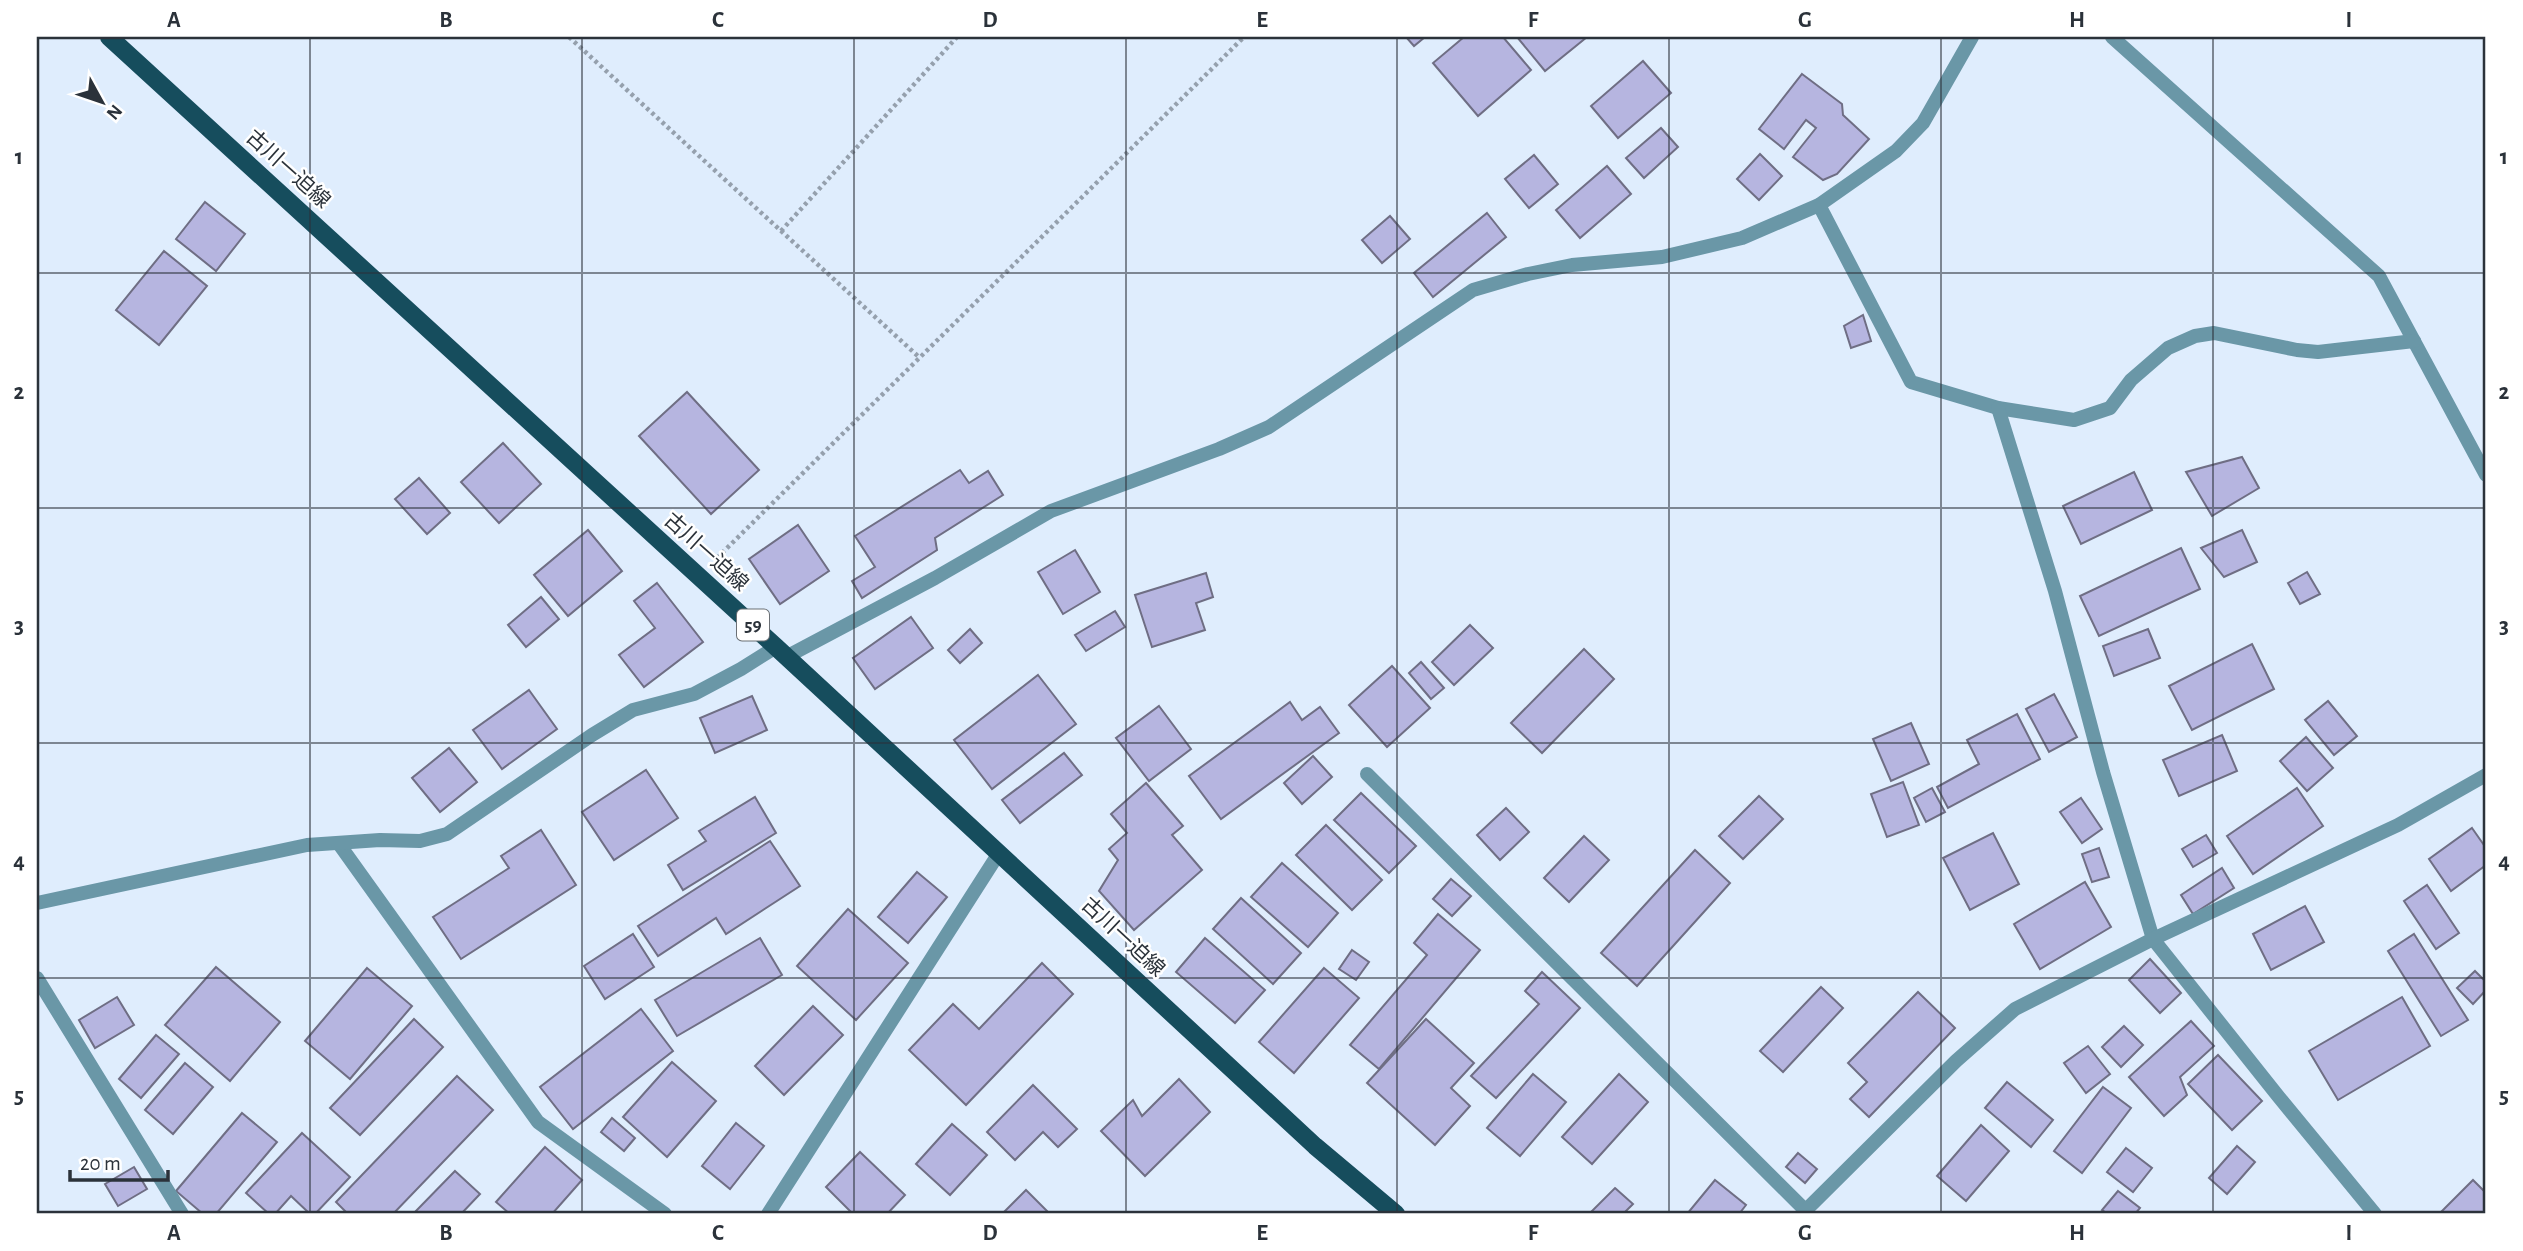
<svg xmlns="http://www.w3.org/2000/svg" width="2523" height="1251" viewBox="0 0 2523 1251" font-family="'Alegreya Sans','Noto Sans JP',sans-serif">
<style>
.building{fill:#b6b5e0;stroke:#6f6e84;stroke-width:2}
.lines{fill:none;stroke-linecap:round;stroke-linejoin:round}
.path{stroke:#95a0ad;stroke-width:4.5;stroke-dasharray:3.5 3.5;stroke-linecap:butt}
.lane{stroke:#6a97a7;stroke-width:14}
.street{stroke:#6a97a7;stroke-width:14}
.primary{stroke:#164d5d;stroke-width:18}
.grid{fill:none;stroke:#2b323a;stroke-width:2;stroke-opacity:0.55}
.labels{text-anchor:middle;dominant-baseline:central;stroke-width:5;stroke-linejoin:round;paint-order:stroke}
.shield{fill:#fff;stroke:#6b7075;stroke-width:2}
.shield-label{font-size:19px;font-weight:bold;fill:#2b323a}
.street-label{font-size:21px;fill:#2b323a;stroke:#fff}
.neatline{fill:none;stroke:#2b323a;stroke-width:2.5}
.grid-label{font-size:23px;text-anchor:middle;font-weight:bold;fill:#2b323a}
</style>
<rect width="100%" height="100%" fill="#dfedfd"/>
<!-- building -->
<g class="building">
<polygon points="1406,37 1425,37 1414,46"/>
<polygon points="1464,37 1503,37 1531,70 1478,116 1433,63"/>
<polygon points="1517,37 1587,37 1545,71"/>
<polygon points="1643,61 1671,93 1618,138 1591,106"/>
<polygon points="1802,74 1842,104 1843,115 1869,139 1837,174 1823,180 1793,157 1816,128 1806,120 1784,149 1759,129"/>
<polygon points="1661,128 1678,147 1644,178 1626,158"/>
<polygon points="1760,154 1782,176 1759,200 1737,179"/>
<polygon points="1534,155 1558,184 1529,208 1505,179"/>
<polygon points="1607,166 1631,194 1580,238 1556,210"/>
<polygon points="205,202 245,234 216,271 176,239"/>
<polygon points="1487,213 1506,237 1433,297 1414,273"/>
<polygon points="1390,216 1410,239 1382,263 1362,240"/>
<polygon points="164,251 207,286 159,345 116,310"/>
<polygon points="1863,315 1871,341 1851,348 1844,326"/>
<polygon points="687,392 759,470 711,514 639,436"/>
<polygon points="503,443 541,484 499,523 461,482"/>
<polygon points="2242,457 2259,488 2212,516 2186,472"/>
<polygon points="960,470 969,483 988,471 1003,495 935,538 937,550 862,598 852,581 875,567 855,536"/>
<polygon points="2134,472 2152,510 2081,544 2063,506"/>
<polygon points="419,478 450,513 427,534 395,499"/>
<polygon points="798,525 829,571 780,604 749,559"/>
<polygon points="588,530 622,571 568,616 534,575"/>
<polygon points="2242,530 2257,562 2224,577 2201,548"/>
<polygon points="2181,548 2200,589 2099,636 2080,596"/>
<polygon points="1075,550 1100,592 1063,614 1038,572"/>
<polygon points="2307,572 2320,594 2300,604 2288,583"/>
<polygon points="1206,573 1213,597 1196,603 1205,630 1152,647 1135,595"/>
<polygon points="657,583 703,642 644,687 619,655 655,628 634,601"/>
<polygon points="541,597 559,619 526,647 508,625"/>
<polygon points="1115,611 1125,627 1086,651 1075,635"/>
<polygon points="911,617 933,648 875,689 853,658"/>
<polygon points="1470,625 1493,648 1454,685 1432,662"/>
<polygon points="970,629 982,643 960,663 948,650"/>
<polygon points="2148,629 2160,658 2114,676 2103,646"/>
<polygon points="2252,644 2274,689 2192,730 2169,686"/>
<polygon points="1584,649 1614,679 1542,753 1511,723"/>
<polygon points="1421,662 1444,688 1431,699 1409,673"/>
<polygon points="1392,666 1430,708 1387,747 1349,705"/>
<polygon points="1038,675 1076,724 992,789 954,740"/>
<polygon points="529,690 557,729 502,769 473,730"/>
<polygon points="2054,694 2077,737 2049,752 2026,709"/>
<polygon points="752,696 767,730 715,753 700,718"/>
<polygon points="2328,701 2357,736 2334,755 2305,720"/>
<polygon points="1290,702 1302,720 1320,707 1339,733 1221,819 1189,776"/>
<polygon points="1159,706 1191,749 1149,781 1116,738"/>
<polygon points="2017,714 2040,759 1948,808 1937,787 1979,764 1967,740"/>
<polygon points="1911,723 1929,764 1891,781 1873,739"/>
<polygon points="2222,735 2237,771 2179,796 2163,760"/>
<polygon points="2306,737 2333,768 2307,791 2280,761"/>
<polygon points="449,748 477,782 440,812 412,778"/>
<polygon points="1064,753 1082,775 1020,823 1002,800"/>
<polygon points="1313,756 1332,777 1302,804 1284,783"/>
<polygon points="646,770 678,818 614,860 582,812"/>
<polygon points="1903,782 1919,825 1887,837 1871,794"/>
<polygon points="1146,783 1183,826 1172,835 1202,870 1134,930 1099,891 1118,860 1109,849 1127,833 1111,814"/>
<polygon points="1932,788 1945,812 1926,822 1914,798"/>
<polygon points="2297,788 2323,826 2253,874 2227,836"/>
<polygon points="1361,793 1416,846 1389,873 1334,820"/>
<polygon points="1759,796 1783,819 1743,859 1719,836"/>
<polygon points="755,797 776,833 683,890 668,865 706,841 699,831"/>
<polygon points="2081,798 2102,829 2082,843 2060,812"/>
<polygon points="1506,808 1529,832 1500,860 1477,835"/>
<polygon points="1326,825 1382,880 1352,910 1296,855"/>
<polygon points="2472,828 2486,848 2486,865 2451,891 2429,859"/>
<polygon points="541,830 576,885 461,959 433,917 509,868 501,856"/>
<polygon points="1993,833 2019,884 1970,910 1943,858"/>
<polygon points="2206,835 2217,853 2193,867 2182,849"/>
<polygon points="1584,836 1609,860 1569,902 1544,878"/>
<polygon points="770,841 800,886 726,934 716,918 658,956 638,926"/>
<polygon points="2099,848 2109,877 2092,882 2082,854"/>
<polygon points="1695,850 1730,883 1637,986 1601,953"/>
<polygon points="1282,863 1338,913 1308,947 1251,897"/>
<polygon points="2222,868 2234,888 2193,914 2181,895"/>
<polygon points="917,872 947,897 908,943 878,917"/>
<polygon points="1451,879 1471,896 1452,916 1433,899"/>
<polygon points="2085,882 2111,927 2040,969 2014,924"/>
<polygon points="2427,885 2459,933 2436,949 2404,901"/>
<polygon points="1241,898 1301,953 1273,984 1213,929"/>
<polygon points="2305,906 2324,942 2271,970 2253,934"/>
<polygon points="848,909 908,963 856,1020 797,966"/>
<polygon points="1438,914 1480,950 1379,1069 1350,1045 1427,955 1414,943"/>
<polygon points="633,934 654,967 605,999 584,966"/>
<polygon points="2414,934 2468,1020 2441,1036 2388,951"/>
<polygon points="760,938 782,975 677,1036 655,1000"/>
<polygon points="1205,938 1265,990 1235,1023 1176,972"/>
<polygon points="1352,950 1369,962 1356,980 1339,969"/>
<polygon points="2150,959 2181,993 2160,1013 2129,980"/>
<polygon points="1042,963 1073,994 966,1105 909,1050 953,1004 979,1029"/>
<polygon points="216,967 280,1022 230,1081 165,1025"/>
<polygon points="367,968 412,1006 350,1079 305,1041"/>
<polygon points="1324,968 1359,998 1294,1073 1259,1042"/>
<polygon points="2475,971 2486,982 2486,990 2473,1004 2457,988"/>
<polygon points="1542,972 1580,1008 1496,1098 1471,1076 1539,1004 1525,991"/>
<polygon points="1821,987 1843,1008 1783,1072 1760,1051"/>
<polygon points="1918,992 1955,1028 1869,1117 1850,1099 1867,1082 1848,1063"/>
<polygon points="117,997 134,1025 95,1048 79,1020"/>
<polygon points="2402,997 2430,1046 2338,1100 2309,1051"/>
<polygon points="813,1006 843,1035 784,1095 755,1066"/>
<polygon points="641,1009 673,1051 573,1129 540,1087"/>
<polygon points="414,1019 443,1047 360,1135 330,1108"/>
<polygon points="1426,1019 1474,1063 1451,1088 1470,1106 1435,1145 1367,1083"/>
<polygon points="2191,1021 2214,1046 2180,1077 2187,1095 2164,1116 2129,1077"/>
<polygon points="2124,1026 2143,1045 2121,1067 2102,1047"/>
<polygon points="156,1035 179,1054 141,1098 119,1079"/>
<polygon points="2088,1046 2110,1074 2086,1093 2064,1063"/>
<polygon points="2218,1055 2262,1101 2232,1130 2188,1084"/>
<polygon points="672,1062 716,1101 667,1157 623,1117"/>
<polygon points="185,1063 213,1087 173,1134 145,1110"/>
<polygon points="1533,1074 1566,1102 1520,1156 1487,1128"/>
<polygon points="1619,1074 1648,1102 1592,1164 1562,1137"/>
<polygon points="457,1076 493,1110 393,1214 348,1214 336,1202"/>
<polygon points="1179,1079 1210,1112 1145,1176 1101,1131 1133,1100 1142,1116"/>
<polygon points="2007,1082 2053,1120 2031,1147 1985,1108"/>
<polygon points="1033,1085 1077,1129 1058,1147 1043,1132 1015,1160 987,1132"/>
<polygon points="2103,1087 2131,1108 2082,1173 2054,1151"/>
<polygon points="242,1113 277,1142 216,1214 203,1214 176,1191"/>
<polygon points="612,1118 635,1138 624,1151 601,1132"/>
<polygon points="736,1123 764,1146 730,1189 702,1166"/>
<polygon points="952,1124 987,1155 950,1195 916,1164"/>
<polygon points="1981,1125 2009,1151 1966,1201 1937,1176"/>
<polygon points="302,1133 350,1177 315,1214 310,1214 291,1196 275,1214 269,1214 246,1193"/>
<polygon points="2237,1146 2255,1162 2227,1194 2209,1178"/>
<polygon points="545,1147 582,1180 552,1214 510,1214 496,1202"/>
<polygon points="2126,1148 2152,1168 2133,1192 2107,1172"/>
<polygon points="860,1152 905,1195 887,1214 853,1214 826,1187"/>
<polygon points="1798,1153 1817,1169 1805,1183 1786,1167"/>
<polygon points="134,1167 147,1189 118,1206 105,1184"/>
<polygon points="455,1171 480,1194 461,1214 413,1214"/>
<polygon points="1715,1180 1746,1205 1739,1214 1687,1214"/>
<polygon points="2473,1180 2486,1193 2486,1214 2439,1214"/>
<polygon points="1615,1188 1633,1204 1623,1214 1589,1214"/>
<polygon points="1026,1190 1050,1214 1002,1214"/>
<polygon points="2118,1191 2140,1208 2135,1214 2108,1214 2102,1210"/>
</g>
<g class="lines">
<!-- path -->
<g class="path">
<polyline points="569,37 920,358"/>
<polyline points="781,231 957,37"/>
<polyline points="717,558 1244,37"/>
</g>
<!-- lane -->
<polyline class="lane" points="2153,939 2278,1096 2375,1214"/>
<!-- street -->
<g class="street">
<polyline points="2112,37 2379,276 2486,475"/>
<polyline points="1819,205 1911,382 1998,408 2074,420 2110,408 2131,380 2168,348 2195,336 2214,333 2297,350 2318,352 2414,341"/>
<polyline points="1998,408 2055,591 2103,772 2153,939"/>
<polyline points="786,657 935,578 1051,511 1219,449 1269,427 1473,290 1528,274 1572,265 1662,257 1742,238 1819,205 1896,151 1923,123 1972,37"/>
<polyline points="1367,774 1805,1210"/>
<polyline points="339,844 538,1122 665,1214"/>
<polyline points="37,903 307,845 380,840 420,841 447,834 592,735 633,710 694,694 741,669 776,647"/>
<polyline points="37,978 182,1214"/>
<polyline points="768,1214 999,853"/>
<polyline points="1802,1214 1956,1061 2015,1009 2153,939 2398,825 2486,775"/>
</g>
<!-- primary -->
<polyline class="primary" points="109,37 776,647 1315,1146 1396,1214"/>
</g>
<!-- grid -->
<path class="grid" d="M 310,37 L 310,1214M 582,37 L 582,1214M 854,37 L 854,1214M 1126,37 L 1126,1214M 1397,37 L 1397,1214M 1669,37 L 1669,1214M 1941,37 L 1941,1214M 2213,37 L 2213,1214M 37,273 L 2486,273M 37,508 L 2486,508M 37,743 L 2486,743M 37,978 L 2486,978"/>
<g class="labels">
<!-- shield labels -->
<rect class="shield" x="737" y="609.5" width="32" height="31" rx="5"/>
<g class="shield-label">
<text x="753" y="625">59</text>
</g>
<!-- street labels -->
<g class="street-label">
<text transform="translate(288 169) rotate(42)">古川一迫線</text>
<text transform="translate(706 552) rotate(42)">古川一迫線</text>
<text transform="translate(1123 937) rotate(43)">古川一迫線</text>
</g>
</g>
<!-- border -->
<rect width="2523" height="1251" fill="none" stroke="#ffffff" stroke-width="77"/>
<!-- north arrow -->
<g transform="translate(102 102) rotate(130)" stroke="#ffffff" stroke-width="5" paint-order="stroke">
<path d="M0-5L12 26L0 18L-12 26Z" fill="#2b323a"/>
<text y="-10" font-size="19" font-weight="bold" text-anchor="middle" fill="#2b323a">N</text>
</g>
<!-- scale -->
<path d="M70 1170v10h98v-10" fill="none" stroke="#2b323a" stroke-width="3.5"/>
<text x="80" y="1170" font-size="21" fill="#2b323a" stroke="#ffffff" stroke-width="5" paint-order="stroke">20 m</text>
<rect x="38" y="38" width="2446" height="1174" class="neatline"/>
<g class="grid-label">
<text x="174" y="27">A</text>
<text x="446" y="27">B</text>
<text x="718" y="27">C</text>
<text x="990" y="27">D</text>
<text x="1262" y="27">E</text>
<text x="1533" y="27">F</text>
<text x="1805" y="27">G</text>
<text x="2077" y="27">H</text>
<text x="2349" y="27">I</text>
<text x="19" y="164">1</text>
<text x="2504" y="164">1</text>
<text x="19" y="399">2</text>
<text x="2504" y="399">2</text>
<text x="19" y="633">3</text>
<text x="2504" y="633">3</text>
<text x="19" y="868">4</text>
<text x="2504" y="868">4</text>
<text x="19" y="1103">5</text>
<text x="2504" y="1103">5</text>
<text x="174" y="1240">A</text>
<text x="446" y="1240">B</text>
<text x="718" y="1240">C</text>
<text x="990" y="1240">D</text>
<text x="1262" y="1240">E</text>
<text x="1533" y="1240">F</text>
<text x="1805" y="1240">G</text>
<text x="2077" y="1240">H</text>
<text x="2349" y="1240">I</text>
</g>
</svg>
